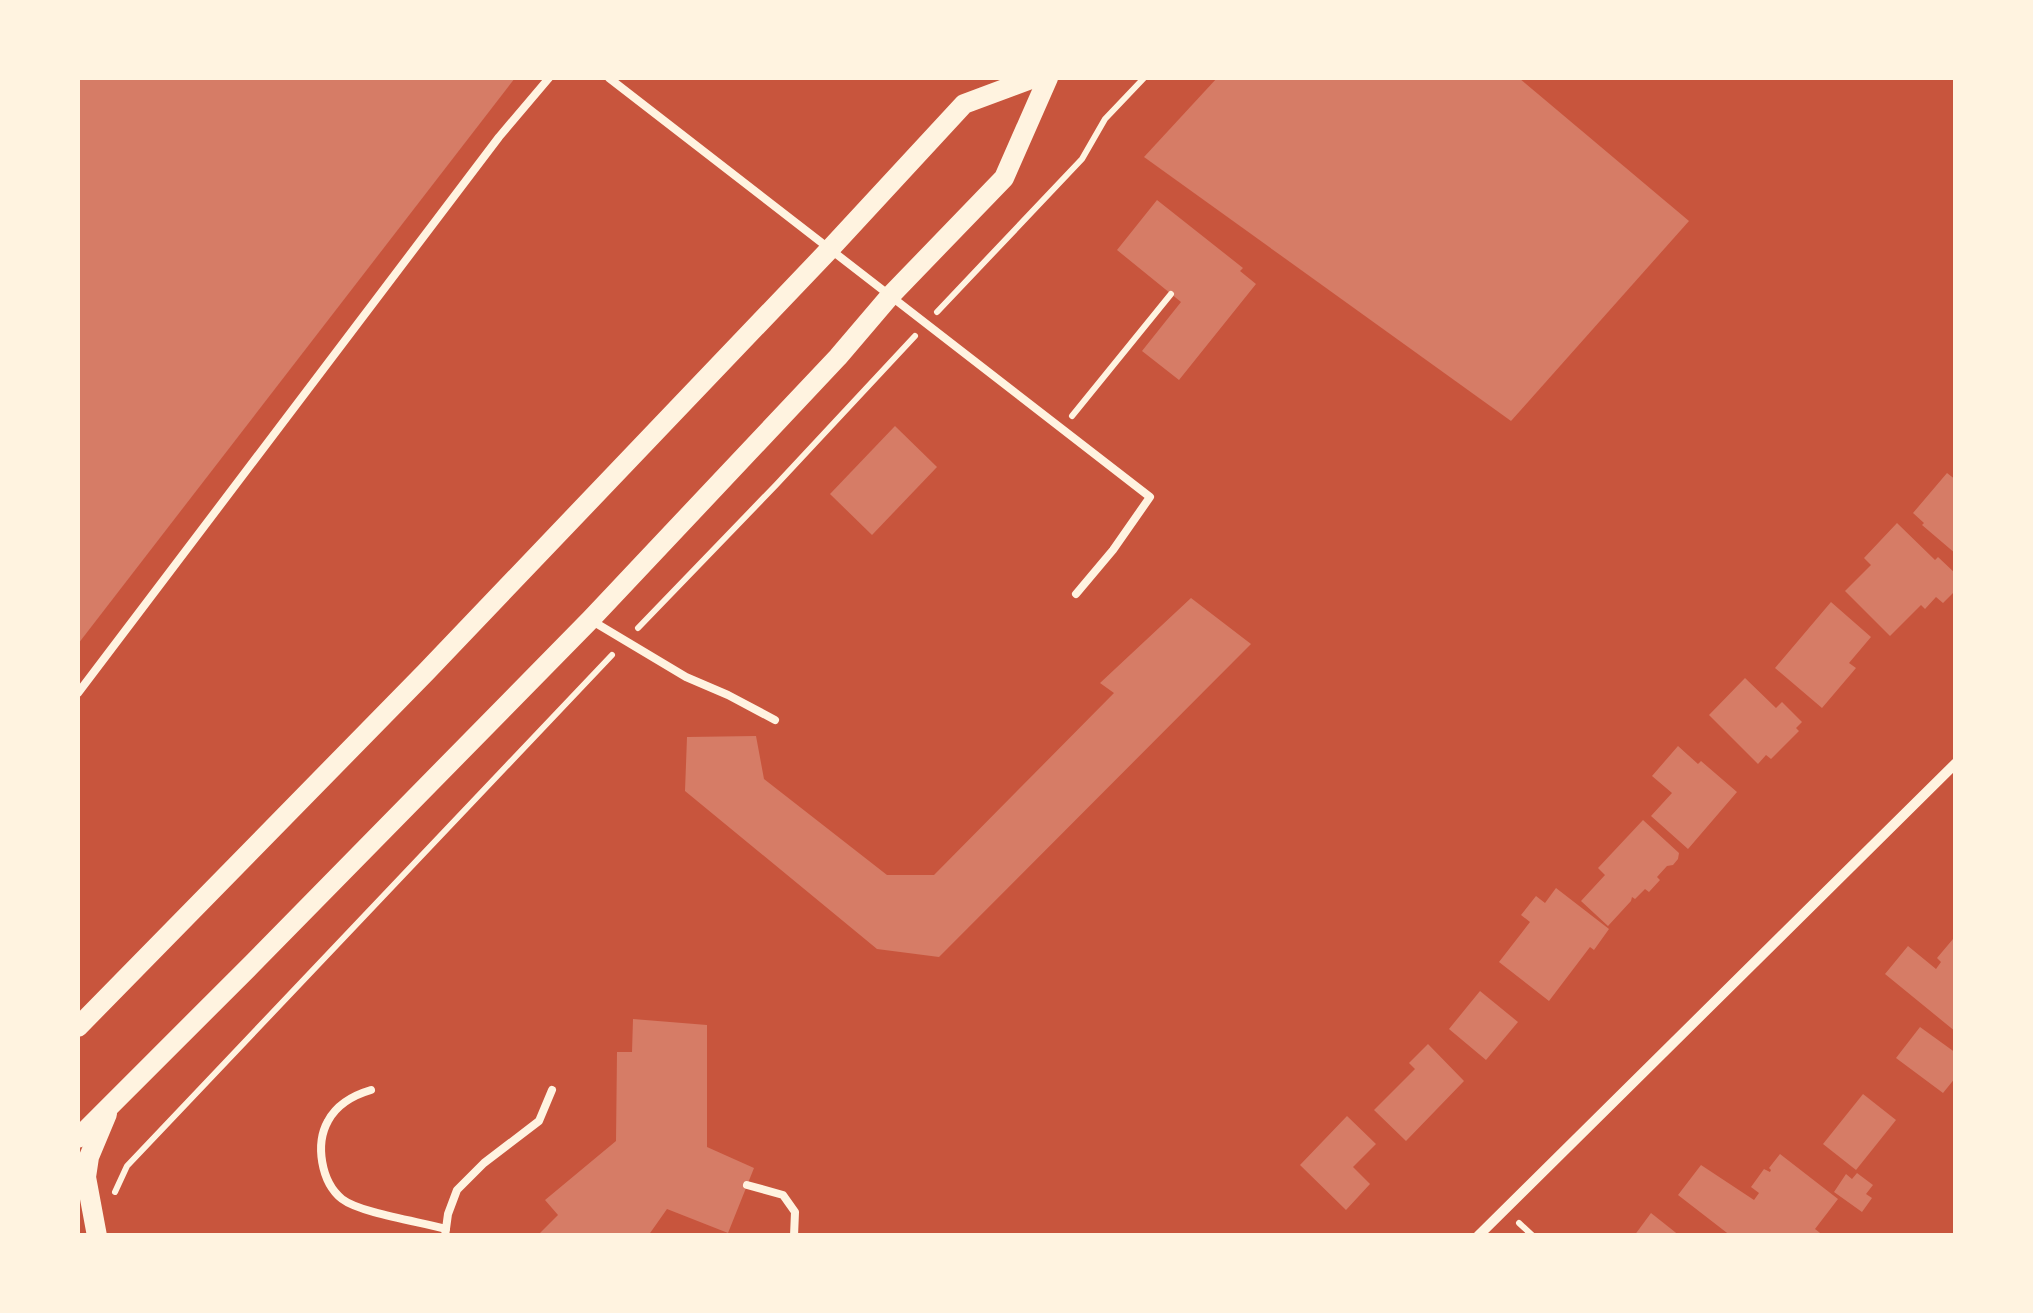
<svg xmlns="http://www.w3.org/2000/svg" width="2033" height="1313" viewBox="0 0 2033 1313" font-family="'PT Sans Narrow',sans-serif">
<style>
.building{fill:#d67c66}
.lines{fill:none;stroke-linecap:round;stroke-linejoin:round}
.path{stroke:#fff3e0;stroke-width:6}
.service{stroke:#fff3e0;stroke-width:8}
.minor{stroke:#fff3e0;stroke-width:10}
.secondary{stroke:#fff3e0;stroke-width:20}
</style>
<rect width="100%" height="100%" fill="#c8553d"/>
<!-- building -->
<g class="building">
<polygon points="78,78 515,78 78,644"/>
<polygon points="1217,78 1519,78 1689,221 1511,421 1144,157"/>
<polygon points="1157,200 1243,268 1240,271 1256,284 1179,380 1142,351 1181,302 1117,250"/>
<polygon points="895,426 937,467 872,535 830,494"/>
<polygon points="1947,473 1956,480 1956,554 1922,525 1924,523 1913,513"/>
<polygon points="1897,523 1935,560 1938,557 1956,574 1956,590 1943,603 1936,597 1925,609 1921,605 1890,636 1845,591 1871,565 1864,558"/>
<polygon points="1191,598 1251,644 939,957 877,949 685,791 687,737 756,736 764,779 887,875 934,875 1114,693 1100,683"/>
<polygon points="1831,602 1871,637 1849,663 1856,668 1822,708 1775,668"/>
<polygon points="1745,678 1776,708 1782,702 1802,722 1796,728 1799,731 1771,759 1766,755 1758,764 1709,715"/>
<polygon points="1678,746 1698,764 1701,761 1737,792 1688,849 1651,816 1672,793 1652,776"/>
<polygon points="1643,820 1679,853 1678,859 1673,865 1667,866 1657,877 1660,880 1649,892 1645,889 1635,899 1632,897 1631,901 1608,926 1581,901 1605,875 1598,868"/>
<polygon points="1556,888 1609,929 1594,950 1590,947 1549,1001 1499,962 1530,922 1521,915 1536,896 1545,903"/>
<polygon points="1953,939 1956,942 1956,1032 1885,974 1908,946 1936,969 1941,962 1937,958"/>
<polygon points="1480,991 1518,1022 1486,1060 1449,1029"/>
<polygon points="633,1019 707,1025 707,1147 754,1168 728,1233 667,1209 648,1236 537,1236 558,1215 545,1200 616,1141 617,1052 632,1052"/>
<polygon points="1920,1027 1956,1053 1956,1077 1943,1093 1896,1058"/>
<polygon points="1428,1044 1464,1081 1406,1141 1374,1110 1415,1069 1409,1063"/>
<polygon points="1863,1094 1896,1120 1856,1170 1823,1144"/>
<polygon points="1347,1116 1376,1144 1353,1167 1370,1184 1346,1210 1300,1165"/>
<polygon points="1780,1154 1838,1199 1815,1229 1824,1236 1731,1236 1678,1195 1701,1165 1754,1200 1759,1193 1751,1187 1764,1169 1770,1172 1771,1170 1769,1168"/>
<polygon points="1857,1173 1873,1185 1866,1194 1872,1198 1862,1212 1834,1192 1846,1174 1852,1179"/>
<polygon points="1651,1213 1680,1236 1634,1236"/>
</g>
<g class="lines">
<!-- path -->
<g class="path">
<polyline points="937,312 1082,159 1105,119 1144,78"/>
<polyline points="1072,416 1171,294"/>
<polyline points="638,628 776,485 915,336"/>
<polyline points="115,1192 127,1166 612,655"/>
<polyline points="1519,1223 1533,1236"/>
</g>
<!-- service -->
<g class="service">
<polyline points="609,78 1150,497 1113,550 1076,594"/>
<polyline points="594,622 686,677 728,695 775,720"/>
<polyline points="78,693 499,137 549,78"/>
<path d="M 371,1090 C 354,1095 337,1104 328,1121 C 315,1144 321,1182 342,1199 C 360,1213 421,1222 446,1229"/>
<polyline points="747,1185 783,1195 795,1212 794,1236"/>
<polyline points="445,1236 448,1214 457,1190 484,1163 539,1121 552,1090"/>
</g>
<!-- minor -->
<polyline class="minor" points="1478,1236 1956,763"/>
<!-- secondary -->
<g class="secondary">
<polyline points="78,1027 426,672 829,250 964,104 1034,78"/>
<polyline points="78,1138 252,964 591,619 838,357 890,296 1004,178 1048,78"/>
<polyline points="97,1236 86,1177 89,1157 107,1114"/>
</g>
</g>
<!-- border -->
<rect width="2033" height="1313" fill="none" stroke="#fff3e0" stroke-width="160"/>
</svg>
